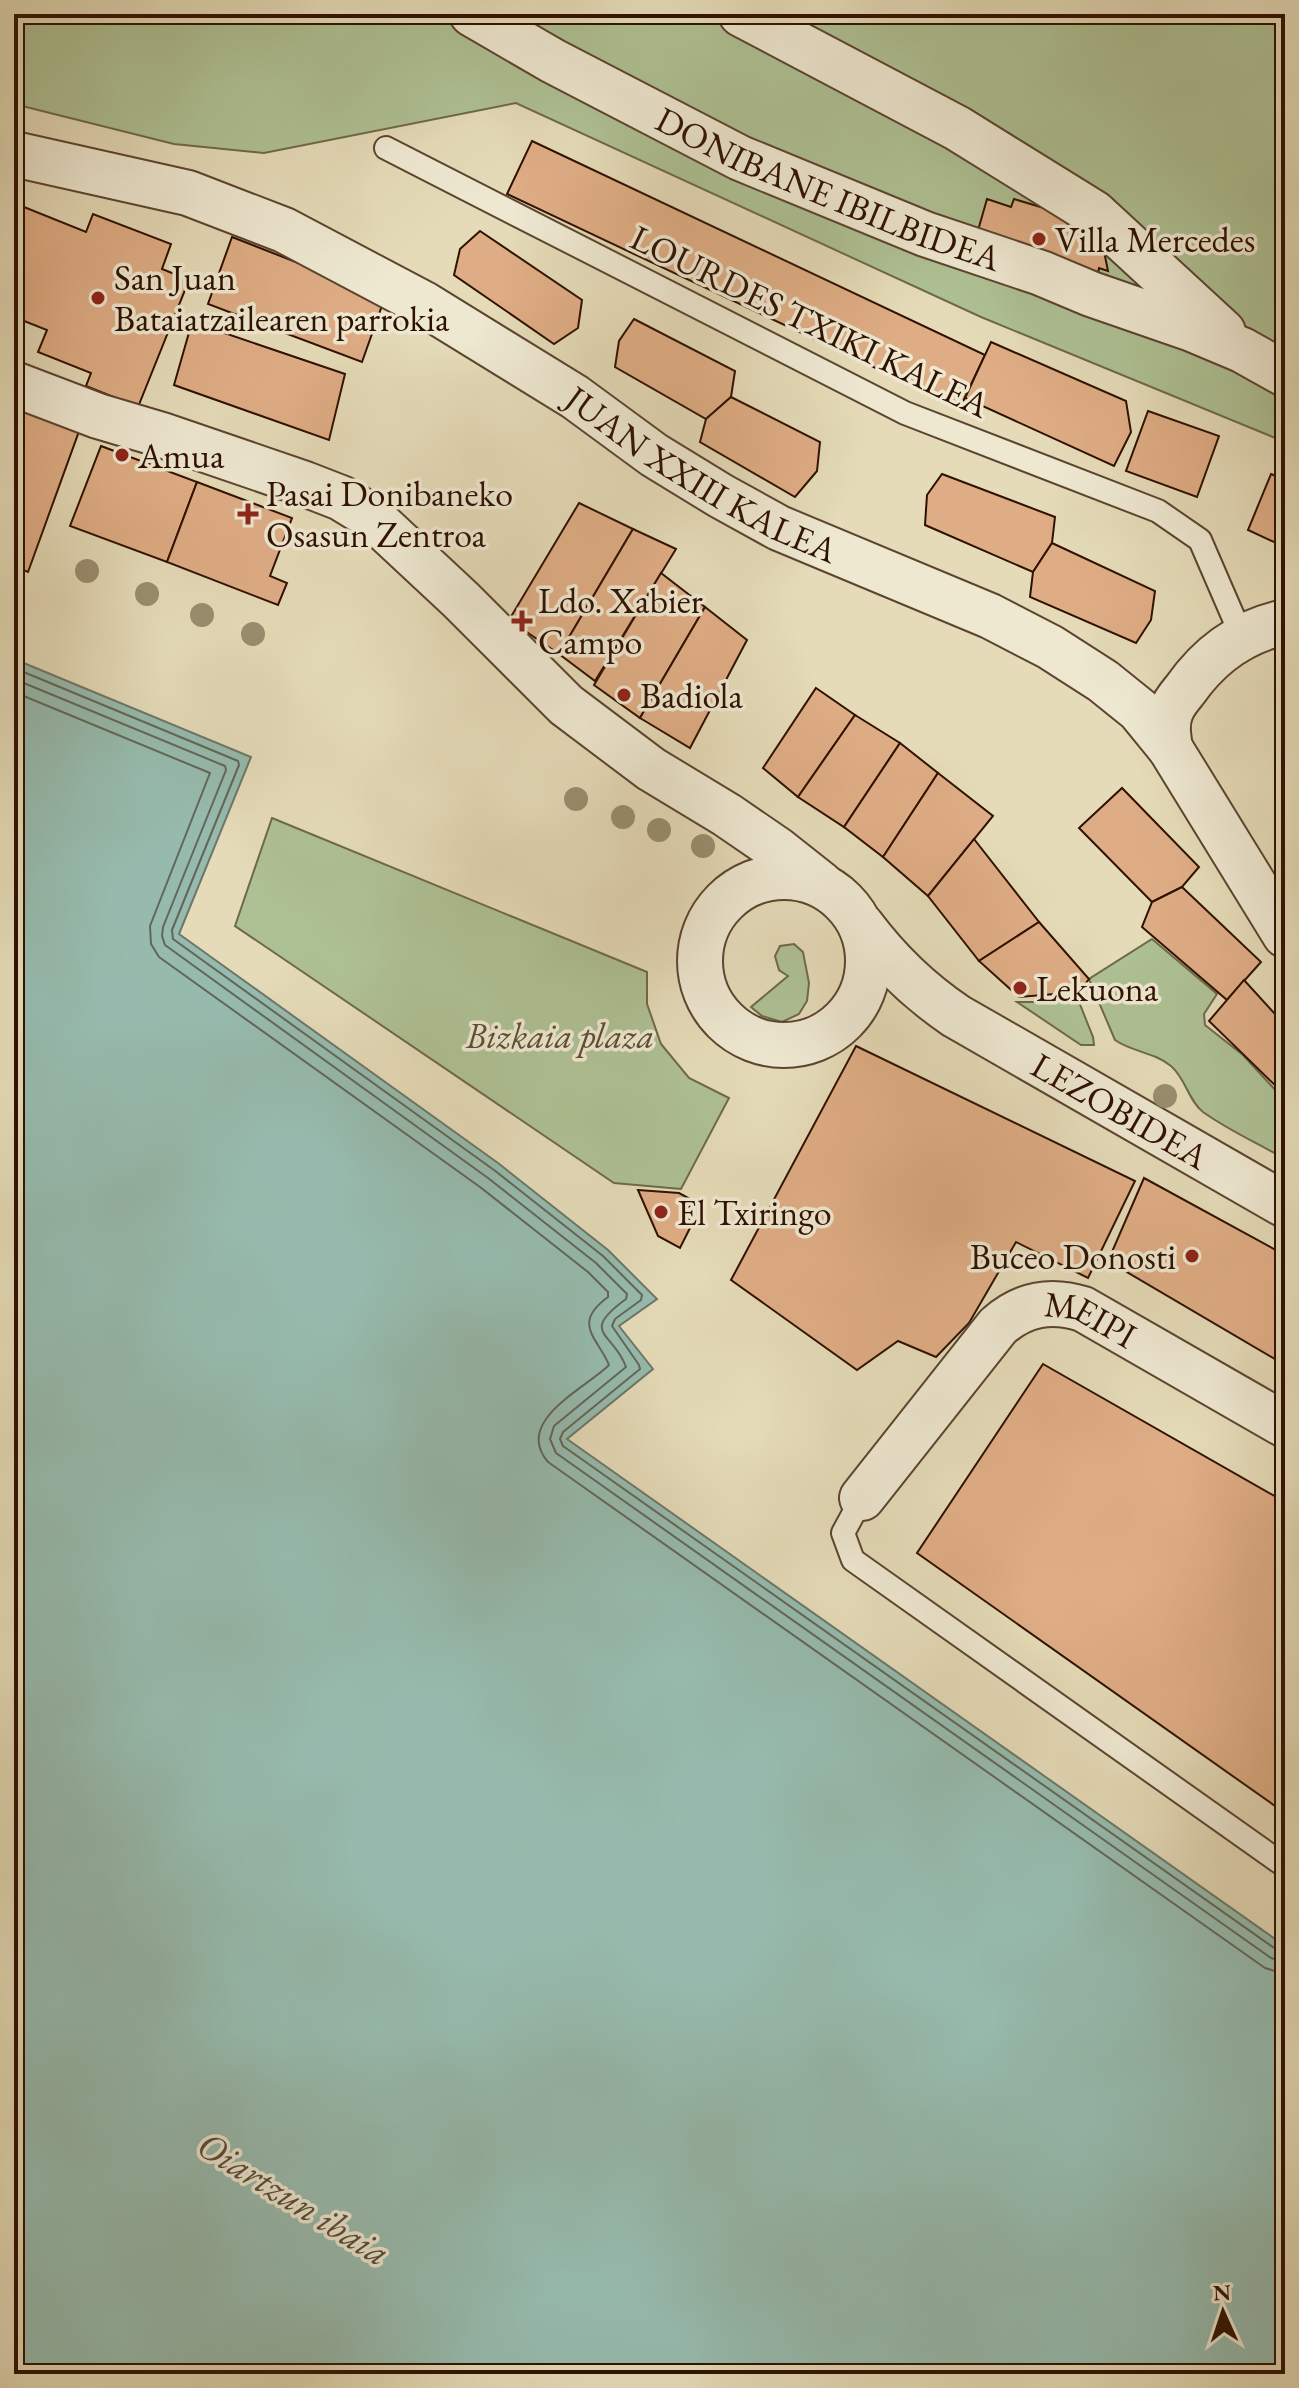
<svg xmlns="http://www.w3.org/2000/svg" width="1299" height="2388" viewBox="0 0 1299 2388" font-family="'EB Garamond',serif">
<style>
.green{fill:#aec194;stroke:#6e694a;stroke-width:2}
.water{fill:#96bbae;stroke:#6d7769;stroke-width:2}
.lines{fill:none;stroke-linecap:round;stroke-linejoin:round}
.shore{stroke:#626658;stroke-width:2}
.building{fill:#dfad85;stroke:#2f1101;stroke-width:2}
.service-casing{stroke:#5c442f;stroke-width:26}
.minor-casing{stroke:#5c442f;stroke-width:48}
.service{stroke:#eee8d1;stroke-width:22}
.minor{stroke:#eee8d1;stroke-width:44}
.tree{fill:#998e6f}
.poi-dot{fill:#8f2418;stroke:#eee8d1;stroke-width:3}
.labels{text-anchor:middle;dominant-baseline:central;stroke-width:7;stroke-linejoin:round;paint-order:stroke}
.street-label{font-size:36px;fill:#2f1101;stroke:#eee8d1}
.poi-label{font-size:36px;fill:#2f1101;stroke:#eee8d1;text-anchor:start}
.park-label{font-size:36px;font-style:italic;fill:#5b4f34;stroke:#eee8d1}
.water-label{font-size:38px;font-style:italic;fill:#534c3e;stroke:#eee8d1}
</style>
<rect width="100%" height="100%" fill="#e5dbb8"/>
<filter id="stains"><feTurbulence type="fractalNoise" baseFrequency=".0025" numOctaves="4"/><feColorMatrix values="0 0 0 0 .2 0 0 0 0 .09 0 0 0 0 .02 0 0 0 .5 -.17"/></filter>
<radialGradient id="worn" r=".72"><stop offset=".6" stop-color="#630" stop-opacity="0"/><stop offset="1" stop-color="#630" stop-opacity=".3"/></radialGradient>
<!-- green -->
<g class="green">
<polygon points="14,14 1285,14 1285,442 981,317 516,103 264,153 174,144 14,104"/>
<polygon points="272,818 647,972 647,1004 661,1044 689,1078 729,1098 681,1189 614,1183 235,926"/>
<path d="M 1152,939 L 1217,994 L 1204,1014 L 1205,1025 L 1243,1055 L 1279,1094 L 1285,1092 L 1285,1159 C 1259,1144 1228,1130 1203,1112 C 1188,1100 1186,1079 1171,1066 C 1154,1052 1132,1052 1115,1040 L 1089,979 Z"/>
<polygon points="794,944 803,952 809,983 807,1001 799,1014 782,1022 762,1016 751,1007 788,976 779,970 775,956 780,946"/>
<polygon points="1017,1002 1079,1002 1093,1037 1094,1045 1081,1045"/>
</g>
<!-- water -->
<polygon class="water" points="14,659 251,757 179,934 498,1163 608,1250 657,1299 619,1326 653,1369 567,1439 1285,1946 1285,2374 14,2374"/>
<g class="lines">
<!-- shore -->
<g class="shore">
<polyline points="14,668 238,761 239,765 172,930 173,939 494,1170 603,1256 642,1295 641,1300 615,1319 612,1326 639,1365 640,1369 563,1432 560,1439 563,1446 1277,1950 1285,1952"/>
<path d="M 14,679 L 225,766 L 226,770 L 163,927 L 162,936 L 165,945 L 488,1178 L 596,1263 L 627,1294 L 626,1299 C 578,1334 614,1332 626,1367 L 554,1426 L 550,1439 L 556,1453 L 1271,1958 L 1285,1962"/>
<path d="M 14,692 L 210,773 L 150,926 L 151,944 L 159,957 L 480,1187 L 588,1272 L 608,1292 L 608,1297 C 571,1324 598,1338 609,1365 C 585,1389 513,1421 548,1462 L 1265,1968 L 1285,1974"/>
</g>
</g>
<!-- building -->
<g class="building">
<polygon points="532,141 985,355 960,408 507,194"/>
<polygon points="987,199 1011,207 1014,199 1104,226 1101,236 1108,271 1099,268 1097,278 975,241"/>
<polygon points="14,203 86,232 93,214 171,244 162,269 189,280 138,407 86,386 91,373 38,352 47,330 14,317"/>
<polygon points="480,231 582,300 578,328 554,344 454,275 460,249"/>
<polygon points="232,237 385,297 362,362 208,304"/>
<polygon points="634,319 735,371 731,397 706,419 615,367 619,341"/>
<polygon points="192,322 345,374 329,440 174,385"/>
<polygon points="991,342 1126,401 1131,432 1114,466 965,398"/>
<polygon points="731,397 820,442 817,471 795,497 700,442 706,419"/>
<polygon points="14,398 82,423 28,572 14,566"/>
<polygon points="1148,411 1219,436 1197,497 1126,471"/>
<polygon points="101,446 197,482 167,562 70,526"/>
<polygon points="942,474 1055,517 1052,543 1033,572 925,525 927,495"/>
<polygon points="1271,474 1285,480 1285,547 1248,530"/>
<polygon points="197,482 292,518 270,576 287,583 278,605 167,562"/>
<polygon points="579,503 633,529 559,654 509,620"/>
<polygon points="633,529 676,549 595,681 559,654"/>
<polygon points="1052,543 1155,591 1151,620 1136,643 1030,597 1033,572"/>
<polygon points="661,573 705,607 640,718 594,685"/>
<polygon points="705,607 747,640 690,748 640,718"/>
<polygon points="816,688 855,715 798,797 763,768"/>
<polygon points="855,715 900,743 844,827 798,797"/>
<polygon points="900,743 938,773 883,857 844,827"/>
<polygon points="938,773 993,816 928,896 883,857"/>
<polygon points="1122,788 1199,867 1182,887 1152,902 1079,828"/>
<polygon points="974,839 1039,922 979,961 928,896"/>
<polygon points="1182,887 1261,962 1227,1000 1142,927 1152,902"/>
<polygon points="1039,922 1089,979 1079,992 1019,997 979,961"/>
<polygon points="1244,980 1285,1025 1285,1090 1282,1092 1209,1021"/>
<polygon points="856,1046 1135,1181 1088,1278 1016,1242 969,1323 936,1357 898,1341 857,1370 731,1280"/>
<polygon points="1144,1178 1285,1255 1285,1365 1108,1261"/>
<polygon points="638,1190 679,1193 692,1200 685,1217 693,1222 680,1248 658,1236"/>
<polygon points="1043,1364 1285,1502 1285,1813 917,1553"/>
</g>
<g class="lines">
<!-- service casing -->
<g class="service-casing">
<g id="service">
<polyline points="386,148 905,413 1158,511 1200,540 1242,637"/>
<polyline points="862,1498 843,1533 853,1560 1285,1866"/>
</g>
</g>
<!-- minor casing -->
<g class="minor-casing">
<g id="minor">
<path id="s1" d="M 472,14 L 553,61 L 740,158 L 925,234 L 1041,273 L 1091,294 L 1192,329 L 1242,350 L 1285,374"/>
<polyline points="741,14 957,128 1094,213 1223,332"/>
<path id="s2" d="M 14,154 L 188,193 L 284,230 L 424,304 L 575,397 L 654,455 L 721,496 L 779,528 L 990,616 L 1050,647 L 1103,681 L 1139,710 L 1170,748 L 1285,935"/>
<polyline points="14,384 98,416 162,435 305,484 341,498 372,517 461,600 566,705 651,769 727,815 778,850 821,884"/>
<path d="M 1170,748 C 1168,735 1166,723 1171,711 C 1174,703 1180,696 1185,690 C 1210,654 1242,631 1285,622"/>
<circle cx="784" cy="961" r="84"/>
<path id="s3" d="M 862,926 C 889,962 919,991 956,1016 L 1285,1205"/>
<path id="s4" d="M 862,1498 L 998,1326 C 1023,1304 1051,1299 1083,1309 L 1285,1425"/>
</g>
</g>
<!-- service -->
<use href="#service" class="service"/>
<!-- minor -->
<use href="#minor" class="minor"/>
</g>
<!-- trees -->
<g class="tree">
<circle cx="87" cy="571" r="12"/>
<circle cx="147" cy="594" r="12"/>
<circle cx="202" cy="615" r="12"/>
<circle cx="253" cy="634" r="12"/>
<circle cx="576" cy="799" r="12"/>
<circle cx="623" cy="817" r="12"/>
<circle cx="659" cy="830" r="12"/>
<circle cx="703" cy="846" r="12"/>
<circle cx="1165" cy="1096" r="12"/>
</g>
<!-- markers -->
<g class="poi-dot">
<circle cx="1039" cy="239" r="8"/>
<circle cx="98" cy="298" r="8"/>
<circle cx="122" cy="455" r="8"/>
<path d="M244 502h8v8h8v8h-8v8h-8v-8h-8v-8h8z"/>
<path d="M518 609h8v8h8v8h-8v8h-8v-8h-8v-8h8z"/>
<circle cx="624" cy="695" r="8"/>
<circle cx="1020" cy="988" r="8"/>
<circle cx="661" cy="1212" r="8"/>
<circle cx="1192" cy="1256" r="8"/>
</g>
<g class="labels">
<!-- street labels -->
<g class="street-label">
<text stroke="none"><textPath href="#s1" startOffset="398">DONIBANE IBILBIDEA</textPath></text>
<text transform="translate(810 321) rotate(26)">LOURDES TXIKI KALEA</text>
<text stroke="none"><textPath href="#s2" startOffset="766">JUAN XXIII KALEA</textPath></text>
<text stroke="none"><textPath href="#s3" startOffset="320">LEZOBIDEA</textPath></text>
<text stroke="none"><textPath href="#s4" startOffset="320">MEIPI</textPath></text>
</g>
<!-- poi labels -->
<g class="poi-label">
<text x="1055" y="239">Villa Mercedes</text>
<text x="114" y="277">San Juan<tspan x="114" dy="41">Bataiatzailearen parrokia</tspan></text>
<text x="138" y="455">Amua</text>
<text x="266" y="493">Pasai Donibaneko<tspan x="266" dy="41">Osasun Zentroa</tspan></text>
<text x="538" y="600">Ldo. Xabier<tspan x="538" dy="41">Campo</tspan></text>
<text x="640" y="695">Badiola</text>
<text x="1036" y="988">Lekuona</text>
<text x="677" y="1212">El Txiringo</text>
<text x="1176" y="1256" text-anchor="end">Buceo Donosti</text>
</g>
<!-- park labels -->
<g class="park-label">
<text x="560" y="1035">Bizkaia plaza</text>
</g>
<!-- water labels -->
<g class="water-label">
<text transform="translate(294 2198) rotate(32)">Oiartzun ibaia</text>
</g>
</g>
<!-- margin -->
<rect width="1299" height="2388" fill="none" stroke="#e5dbb8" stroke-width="48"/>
<rect x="16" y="16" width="1267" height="2356" fill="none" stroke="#2f1101" stroke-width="4"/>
<rect x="24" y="24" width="1251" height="2340" fill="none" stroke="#2f1101" stroke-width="2"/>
<!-- north arrow -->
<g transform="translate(1223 2312) rotate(357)" stroke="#eee8d1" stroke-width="6" paint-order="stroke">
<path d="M0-6L14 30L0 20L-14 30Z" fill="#2f1101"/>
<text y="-12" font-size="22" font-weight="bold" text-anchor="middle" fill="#2f1101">N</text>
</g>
<rect width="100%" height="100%" filter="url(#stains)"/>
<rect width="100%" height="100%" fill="url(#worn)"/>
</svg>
